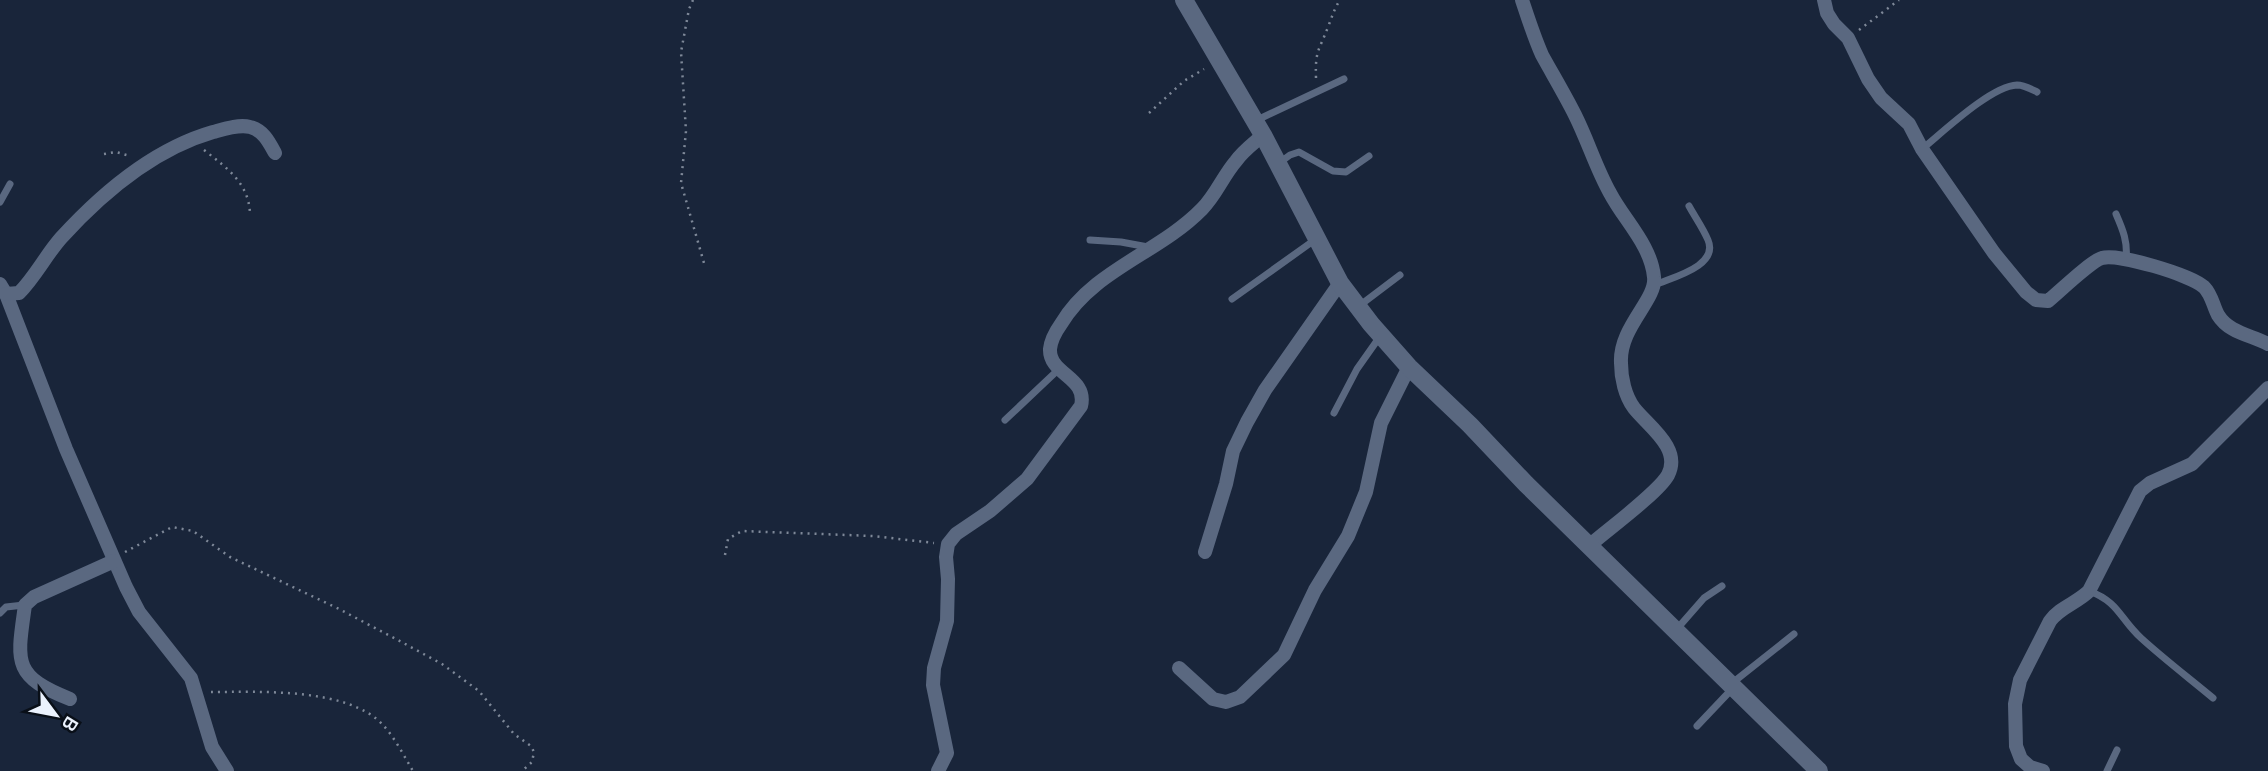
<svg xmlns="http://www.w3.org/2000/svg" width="2268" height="771" viewBox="0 0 2268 771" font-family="Mulish,sans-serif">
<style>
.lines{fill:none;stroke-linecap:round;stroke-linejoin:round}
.path{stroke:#7e8898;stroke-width:2.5;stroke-dasharray:2 5;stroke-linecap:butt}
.service{stroke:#5a6880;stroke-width:7}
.minor{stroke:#5a6880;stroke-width:14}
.tertiary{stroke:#5a6880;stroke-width:18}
</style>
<rect width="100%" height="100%" fill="#19253a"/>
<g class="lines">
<!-- path -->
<g class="path">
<polyline points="693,0 689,9 681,52 686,131 681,183 704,263"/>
<polyline points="1859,30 1899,0"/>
<path d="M 1316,78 C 1315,50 1319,51 1328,27 C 1332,17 1334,9 1340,0"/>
<polyline points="1149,113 1184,81 1204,69"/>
<path d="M 204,150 C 227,168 249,183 250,214"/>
<polyline points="104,154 116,152 130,156"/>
<polyline points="125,552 172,527 193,531 230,557 339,609 396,639 442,664 479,691 514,734 531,746 534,752 532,762 522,771"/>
<polyline points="725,555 728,539 742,531 873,536 934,543"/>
<path d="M 211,692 C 258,692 348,687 383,725 C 395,738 404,756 413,771"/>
</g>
<!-- service -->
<g class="service">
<polyline points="1255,121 1344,79"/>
<path d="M 1922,149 C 1943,132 1991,86 2017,85 C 2024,85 2031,89 2037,92"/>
<polyline points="1279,163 1290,155 1299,152 1333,171 1346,172 1369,156"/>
<polyline points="0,202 10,184"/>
<path d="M 2116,214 C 2123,230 2128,242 2126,260"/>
<polyline points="1090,240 1121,242 1148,247"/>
<path d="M 1655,285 C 1673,277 1719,266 1708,240 C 1703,228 1695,217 1689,206"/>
<polyline points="1232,299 1316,239"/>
<polyline points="1359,306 1400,275"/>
<polyline points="1334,413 1357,369 1381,335"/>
<polyline points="1005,420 1059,369"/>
<path d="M 2089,591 C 2119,602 2120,619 2141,638 C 2164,659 2189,678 2213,698"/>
<polyline points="0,613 6,607 24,605"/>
<polyline points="1676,630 1704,598 1722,586"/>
<polyline points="1731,684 1794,634"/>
<polyline points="1697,726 1733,688"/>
<polyline points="2107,771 2117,750"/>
</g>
<!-- minor -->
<g class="minor">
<path d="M 1522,0 C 1528,18 1534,37 1542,55 C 1553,75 1565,95 1575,115 C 1588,141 1596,168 1610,193 C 1624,220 1651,245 1654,277 C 1657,300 1619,327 1621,363 C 1621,378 1625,396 1634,408 C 1648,426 1682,448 1668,475 C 1658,493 1607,530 1589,546"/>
<path d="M 1824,0 L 1827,13 L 1834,24 L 1848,38 L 1868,79 L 1881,98 L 1909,124 L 1922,149 L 1994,253 L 2026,292 L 2036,300 L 2048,301 C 2059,292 2091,261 2102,258 C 2118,253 2191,275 2204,287 C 2212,295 2213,306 2218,315 C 2229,333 2251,335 2268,344"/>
<polyline points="0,284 6,294 66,449 126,587 139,612 191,678 212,747 227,771"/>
<path d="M 6,294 L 19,293 C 35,277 46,255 61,238 C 102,193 154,149 213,132 C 224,129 239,124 250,127 C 263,130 269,142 275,153"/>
<polyline points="1205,552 1226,484 1233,451 1247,422 1265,390 1340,283"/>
<polyline points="1179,668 1213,699 1226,702 1240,697 1284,655 1315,590 1348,536 1366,492 1381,423 1409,367"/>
<path d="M 70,699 C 12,676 17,662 25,605 L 34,597 L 114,561"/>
<path d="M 938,771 L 947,753 L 933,685 L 934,668 L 947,621 L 948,579 L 946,557 L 948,544 L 956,534 L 990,511 L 1027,479 L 1081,406 C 1088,377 1049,375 1050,349 C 1051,340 1056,331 1061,324 C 1093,270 1159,253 1202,209 C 1216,195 1223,176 1236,161 C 1243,151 1254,143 1263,135"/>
<path d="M 2043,771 L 2030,767 L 2021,759 L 2016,746 L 2015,704 L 2020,680 L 2050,621 C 2060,607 2077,603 2089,591 L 2140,491 L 2150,483 L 2192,464 L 2268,388"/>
</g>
<!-- tertiary -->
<polyline class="tertiary" points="1184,0 1263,135 1340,283 1371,324 1409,367 1470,425 1526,484 1819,771"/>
</g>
<!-- north arrow -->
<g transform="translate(56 715) rotate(122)" stroke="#090f18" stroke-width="5" paint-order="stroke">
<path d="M0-5L12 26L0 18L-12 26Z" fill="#ebf2fd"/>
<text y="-10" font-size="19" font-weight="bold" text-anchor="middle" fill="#ebf2fd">B</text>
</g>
</svg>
